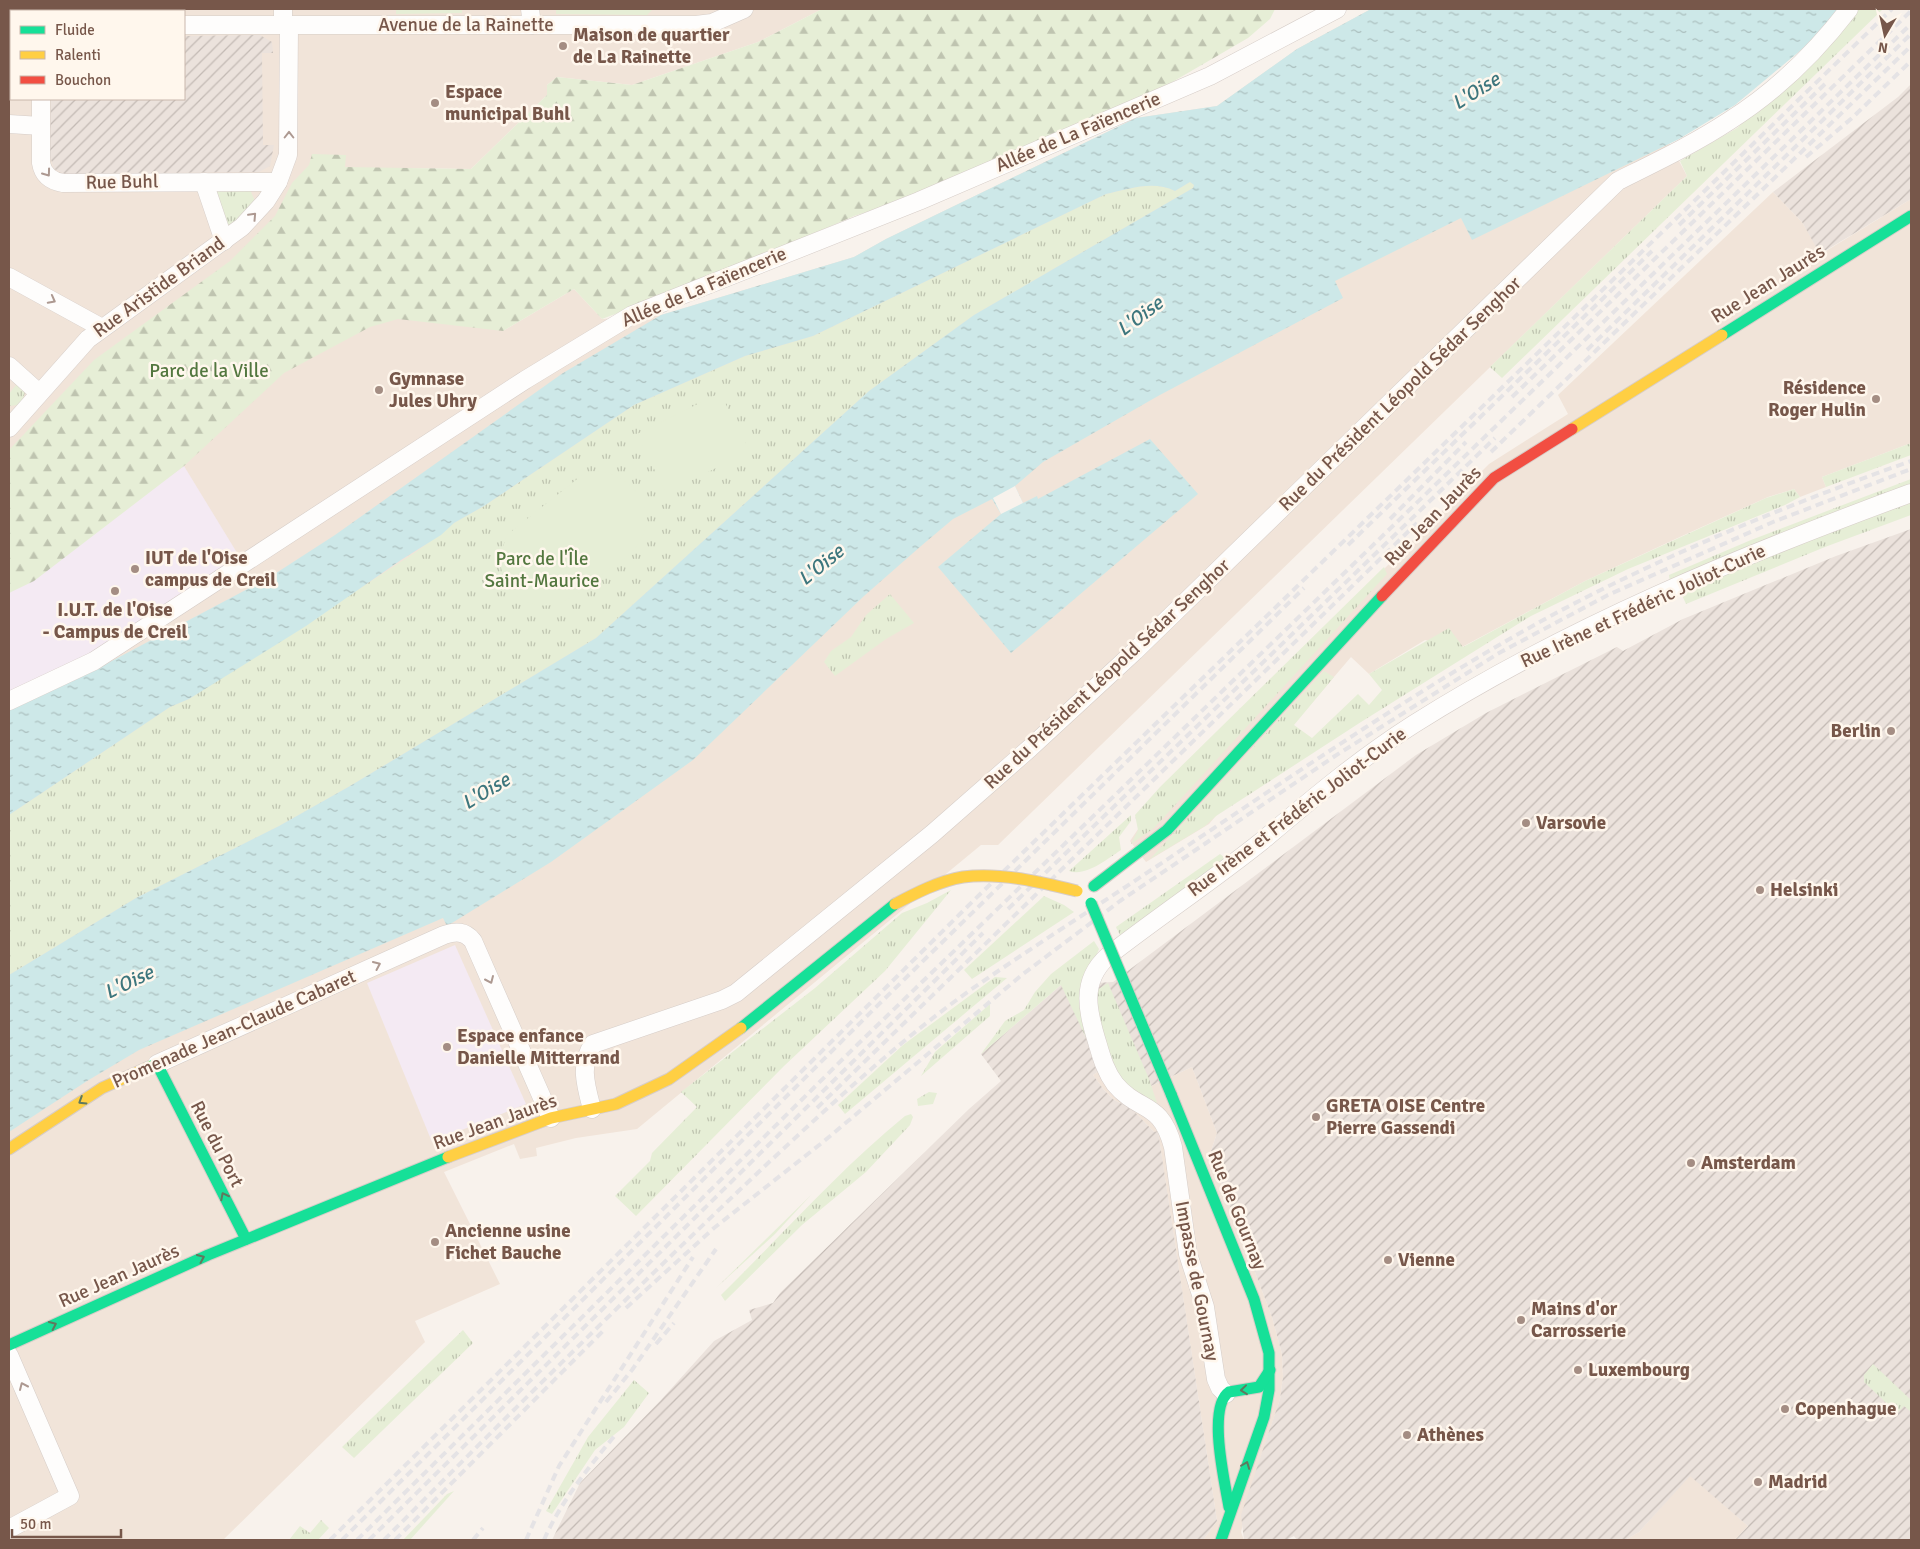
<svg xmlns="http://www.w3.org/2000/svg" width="1920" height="1549" viewBox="0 0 1920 1549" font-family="Signika,sans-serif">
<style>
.residential{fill:#f1e4d9;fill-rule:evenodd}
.industrial{fill:url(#industrial-furrows)}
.education{fill:#f4eaf3}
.grass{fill:url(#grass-tufts)}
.forest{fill:url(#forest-firs)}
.pitch{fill:#e6eed6}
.water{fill:url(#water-ripples)}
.pier{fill:#f8f2ec}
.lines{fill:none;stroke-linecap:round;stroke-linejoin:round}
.street-casing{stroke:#d6cdc8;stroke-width:19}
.fast-casing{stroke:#d7cdc8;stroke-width:13}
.slow-casing{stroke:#d7cdc8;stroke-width:13}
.jam-casing{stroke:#d7cdc8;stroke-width:13}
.street{stroke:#fefdfc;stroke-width:18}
.fast{stroke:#16e098;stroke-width:11}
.slow{stroke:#ffcf43;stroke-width:11}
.jam{stroke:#f24e42;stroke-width:11}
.rail{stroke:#e5e3e5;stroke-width:4;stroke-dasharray:8 5;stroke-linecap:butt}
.fast-bridge-casing{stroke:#d7cdc8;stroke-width:13;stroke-linecap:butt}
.slow-bridge-casing{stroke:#d7cdc8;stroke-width:13;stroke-linecap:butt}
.fast-bridge{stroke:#16e098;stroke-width:11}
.slow-bridge{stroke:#ffcf43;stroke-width:11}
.oneway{stroke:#ad9991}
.oneway2{stroke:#5f795e}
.poi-dot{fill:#a48d83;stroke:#fff7ed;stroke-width:2}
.labels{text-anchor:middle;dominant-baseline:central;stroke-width:5;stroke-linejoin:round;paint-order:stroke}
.street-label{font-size:19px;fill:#77574a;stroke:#fff7ed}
.poi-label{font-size:19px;font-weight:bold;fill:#77574a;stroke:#fff7ed;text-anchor:start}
.park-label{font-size:19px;fill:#53773f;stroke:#fff7ed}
.water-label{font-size:20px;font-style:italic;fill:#3d767d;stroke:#fff7ed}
</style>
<defs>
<pattern id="industrial-furrows" width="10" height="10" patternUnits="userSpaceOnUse" patternTransform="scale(1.25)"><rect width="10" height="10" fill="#ebe2dc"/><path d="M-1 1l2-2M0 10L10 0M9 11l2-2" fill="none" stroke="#c3bab4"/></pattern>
<pattern id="grass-tufts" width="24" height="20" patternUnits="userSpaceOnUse" patternTransform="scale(1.25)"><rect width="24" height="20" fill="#e6eed6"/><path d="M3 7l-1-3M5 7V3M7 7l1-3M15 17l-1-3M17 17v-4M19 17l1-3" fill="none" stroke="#bfc4b0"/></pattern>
<pattern id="forest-firs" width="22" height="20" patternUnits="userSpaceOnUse" patternTransform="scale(1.25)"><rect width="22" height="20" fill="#e6eed6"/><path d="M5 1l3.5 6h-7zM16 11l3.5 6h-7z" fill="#bfc4b0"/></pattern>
<pattern id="water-ripples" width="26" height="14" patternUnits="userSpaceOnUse" patternTransform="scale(1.25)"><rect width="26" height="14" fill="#cde8e8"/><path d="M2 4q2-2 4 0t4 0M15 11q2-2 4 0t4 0" fill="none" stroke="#abbfbe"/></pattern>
</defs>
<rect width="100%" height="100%" fill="#f8f2ec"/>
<!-- residential -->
<g class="residential">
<path d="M 9,9 L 822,9 L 758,42 L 632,85 L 557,77 L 547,85 L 547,95 L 471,169 L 412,168 L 503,331 L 574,289 L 602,319 L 661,315 L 854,257 L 886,239 L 1136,118 L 1217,106 L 1297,49 L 1371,9 L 1670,144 L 1687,176 L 998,845 L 981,845 L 637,1129 L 576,1138 L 536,1148 L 537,1156 L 520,1159 L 514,1144 L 444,1172 L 500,1284 L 415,1321 L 425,1342 L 223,1540 L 9,1540 ZM 11,11 L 184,11 L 184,99 L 11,99 Z"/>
<polygon points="1773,192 1802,222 1821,254 1911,199 1911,443 1822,477 1826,487 1800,497 1794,489 1768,497 1682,536 1585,581 1462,647 1425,640 1369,674 1351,657 1209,824 1146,862 1130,841 1161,795 1160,793 1489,464 1568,414 1558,395"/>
<polygon points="1105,1067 1129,1096 1192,1067 1217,1133 1210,1154 1223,1159 1219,1177 1272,1317 1282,1354 1283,1377 1280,1399 1257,1469 1241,1532 1244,1540 1203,1540 1217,1521 1158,1132 1154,1132 1131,1108 1114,1100 1104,1090 1093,1075"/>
<polygon points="1690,1475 1748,1526 1735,1540 1625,1540 1639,1532"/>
</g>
<!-- industrial -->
<g class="industrial">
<polygon points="260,35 272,42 273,53 262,53 263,145 274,145 270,166 259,172 65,174 54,169 50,156 51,99 184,99 184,36"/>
<polygon points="1911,84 1911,199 1820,254 1802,222 1773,192 1898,97"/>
<polygon points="1911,529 1911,1540 1735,1540 1748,1526 1690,1476 1639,1532 1625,1540 1297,1540 1294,1536 1286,1540 1244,1540 1241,1515 1280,1399 1283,1377 1282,1354 1272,1317 1219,1177 1223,1159 1210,1154 1217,1133 1192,1067 1129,1096 1105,1067 1093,1075 1104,1090 1114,1100 1131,1108 1154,1132 1158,1131 1217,1521 1203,1540 552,1540 580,1483 661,1400 714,1341 752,1320 749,1310 773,1303 780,1293 969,1109 1001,1081 981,1054 1061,985 1113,982 1416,755 1486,713 1617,647 1623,651 1683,619 1836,556"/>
</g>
<!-- education -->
<g class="education">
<polygon points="184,466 239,556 93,652 9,691 9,593"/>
<polygon points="455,945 526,1104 432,1142 367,983"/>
</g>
<!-- grass -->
<g class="grass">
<polygon points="396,9 462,9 462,13 396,14"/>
<polygon points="556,9 653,9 647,15 556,14"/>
<polygon points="1859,9 1883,9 1502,378 1490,367 1687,176 1680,161 1737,128 1808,63"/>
<path d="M 1190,182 L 1194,185 L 1193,188 L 974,315 L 869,391 L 596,638 L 350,786 L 279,826 L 136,898 L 9,975 L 9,815 L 170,707 L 189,699 L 416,552 L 454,523 L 484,506 L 634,405 L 745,356 L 813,336 L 1106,194 C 1129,189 1153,180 1175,191 Z"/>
<polygon points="220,186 250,190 255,201 233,226 226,224 216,193"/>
<path d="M 20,380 C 27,391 26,396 18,405 L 9,406 L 9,394 Z"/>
<polygon points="1911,443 1911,455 1826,487 1822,477"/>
<polygon points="1911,479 1911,485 1670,583 1669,575 1751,540"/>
<polygon points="1794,489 1800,497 1785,505 1628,569 1531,616 1361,722 1216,816 1205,826 1150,859 1324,671 1334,677 1294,725 1312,738 1358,694 1369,705 1382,690 1369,674 1449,628 1463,647 1585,581 1766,498"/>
<polygon points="1911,501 1911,515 1825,547 1686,604 1681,593 1811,538"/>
<polygon points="1384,567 1387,574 1154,828 1131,844 1138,830 1135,815 1160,787"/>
<polygon points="890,594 914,623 886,639 835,676 824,662 831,651 851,637 866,615"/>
<path d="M 1131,815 L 1131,821 L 1119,837 L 1121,850 C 1107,859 1086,877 1069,871 Z"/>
<polygon points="1220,854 1225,858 1121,937 1116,927"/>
<polygon points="951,890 885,971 784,1066 636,1216 615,1196 650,1161 652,1153 697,1107 681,1092 815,988 902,913 927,903"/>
<polygon points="1044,896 1064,905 1074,912 972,979 964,970"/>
<polygon points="1094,941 1099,949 1079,997 1088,1042 1061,985 981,1054 1005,1021 1024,1010 1035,992 1051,974"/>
<polygon points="995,977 1007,978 845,1114 838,1105 903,1045"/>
<path d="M 1108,983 L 1149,1079 L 1157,1103 C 1145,1096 1128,1089 1119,1077 C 1104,1056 1098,1017 1094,992 Z"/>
<polygon points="990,1004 990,1016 921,1076 935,1052"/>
<polygon points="929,1092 937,1093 933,1104 918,1106 917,1099"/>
<path d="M 911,1114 L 913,1117 L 910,1125 L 866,1172 L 802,1225 L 725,1301 L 721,1295 C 782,1235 839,1170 905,1116 Z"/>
<polygon points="812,1194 775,1234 716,1288"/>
<polygon points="463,1330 473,1343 354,1458 342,1447"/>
<polygon points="1873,1364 1911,1400 1911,1412 1904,1406 1897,1413 1864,1382 1864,1375"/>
<polygon points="634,1380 649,1393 624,1427 595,1450 552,1514 546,1511 588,1437"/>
<polygon points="454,1491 410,1540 403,1540 447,1494"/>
<polygon points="321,1520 329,1528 318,1540 289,1540 300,1526 310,1533"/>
</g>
<!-- forest -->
<polygon class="forest" points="822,9 1275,9 1270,19 1248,38 1162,88 909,199 854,216 721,274 602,319 574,289 503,331 398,319 370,327 284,373 184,466 34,581 9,593 9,450 94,360 230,261 275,216 292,183 309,165 312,154 346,155 345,167 471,169 547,95 547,85 557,77 632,85 758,42"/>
<!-- pitch -->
<g class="pitch">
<polygon points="720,393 750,451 666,493 637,434"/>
<path d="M 601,471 C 637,479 662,514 636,547 C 628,558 611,567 600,576 C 579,592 559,613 530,603 C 522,600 514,595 509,587 C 497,569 499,553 508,534 L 586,472 Z"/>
</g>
<!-- water -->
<path class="water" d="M 1371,9 L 1838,9 L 1807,45 L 1735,105 L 1679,139 L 1472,240 L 1461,218 L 1335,281 L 1343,298 L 1158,396 L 1043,462 L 1015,486 L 1023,503 L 1037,496 L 1038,499 L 1150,439 L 1198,494 L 1011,653 L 938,567 L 1001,514 L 992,499 L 953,519 L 921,546 L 864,596 L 693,760 L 551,862 L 447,926 L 443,918 L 139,1050 L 87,1081 L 9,1132 L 9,975 L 136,898 L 279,826 L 350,786 L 596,638 L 869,391 L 974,315 L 1193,188 L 1194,185 L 1190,182 L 1175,191 C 1153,180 1129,189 1106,194 L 813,336 L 745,356 L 634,405 L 484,506 L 454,523 L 441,535 L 401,560 L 306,626 L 189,699 L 170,707 L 9,815 L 9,708 L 91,672 L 270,577 L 335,535 L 563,373 L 661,315 L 854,257 L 886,239 L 1136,118 L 1217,106 L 1297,49 Z"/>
<!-- pier -->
<polygon class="pier" points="1015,486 1023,503 1001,514 993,498"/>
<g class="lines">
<!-- street casing -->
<g class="street-casing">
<g id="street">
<polyline points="530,9 532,25"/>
<polyline points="41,11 41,9"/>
<polyline points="9,25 11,25"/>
<polyline points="184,25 696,25 712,23 744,9"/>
<polyline points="283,25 283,9"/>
<path d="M 41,99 L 41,163 C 43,175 51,181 63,183 L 278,182"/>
<polyline points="9,124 41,126"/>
<polyline points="204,182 224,241"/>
<polyline points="9,277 102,328"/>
<polyline points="9,366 39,393"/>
<polyline points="9,428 88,339 242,227 266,201 278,182 288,155 289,25"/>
<polyline points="9,701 94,661 525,380 632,315 919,201 1210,76 1337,9"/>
<path d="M 157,1064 L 444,935 C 456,931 465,931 473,941 L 551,1118"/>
<path d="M 592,1109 C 586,1086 579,1065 593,1044 L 722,1000 L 736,993 L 932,834 L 1030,748 L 1135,651 L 1618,181 C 1656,162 1694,144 1729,121 C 1775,92 1816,52 1849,9"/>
<polyline points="9,1355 70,1496 9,1529"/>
<path d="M 1226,1394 L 1220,1388 L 1216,1379 L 1205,1307 L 1188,1254 L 1173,1147 C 1161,1100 1139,1113 1115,1084 C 1106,1072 1102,1059 1098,1045 C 1088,1013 1079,982 1108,956 C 1158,917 1212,881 1262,841 C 1312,799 1359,759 1414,724 C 1567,627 1742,555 1911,493"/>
</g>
</g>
<!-- fast casing -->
<g class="fast-casing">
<g id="fast">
<polyline points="1722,335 1911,216"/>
<polyline points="1094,886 1167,830 1382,596"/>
<polyline points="741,1028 895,904"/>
<polyline points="149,1067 157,1064 246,1239"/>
<polyline points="1171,1094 1254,1299 1269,1353 1269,1390 1264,1417 1221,1540"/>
<polyline points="9,1345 208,1255 448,1157"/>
<path d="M 1229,1507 C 1225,1483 1207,1407 1229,1392 L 1259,1387 L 1270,1370"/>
</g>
</g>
<!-- slow casing -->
<g class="slow-casing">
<g id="slow">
<polyline points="1572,429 1722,335"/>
<polyline points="9,1149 102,1088 149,1067"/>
<polyline points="448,1157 551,1118 616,1104 669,1079 741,1028"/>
</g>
</g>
<!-- jam casing -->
<g class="jam-casing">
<polyline id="jam" points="1382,596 1494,478 1572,429"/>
</g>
<!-- street -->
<use href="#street" class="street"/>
<!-- fast -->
<use href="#fast" class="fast"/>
<!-- slow -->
<use href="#slow" class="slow"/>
<!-- jam -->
<use href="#jam" class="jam"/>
<!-- rail -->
<g class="rail">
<polyline points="1806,157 1852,118 1911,61"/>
<polyline points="1679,225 1825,84"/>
<polyline points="1587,350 1911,34"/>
<polyline points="1512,397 1911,11"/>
<polyline points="1491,452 1911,46"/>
<polyline points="1390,519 1466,442"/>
<polyline points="1348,545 1652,251"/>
<polyline points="1008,909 1495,438"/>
<polyline points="817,1108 1417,523"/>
<polyline points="626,1308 714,1228 823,1142 1023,974 1120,901 1335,756 1499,653 1608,595 1773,522 1911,469"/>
<polyline points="656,1344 674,1323"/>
<polyline points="606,1402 632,1370 716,1249"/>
<polyline points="330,1540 973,901 1892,9"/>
<polyline points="342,1540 873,1010 1304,588"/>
<polyline points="357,1540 857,1045 1911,24"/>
<polyline points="369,1540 983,933"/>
<path d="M 384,1540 C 510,1413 637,1287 767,1164 C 833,1103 896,1043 969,991 C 1044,939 1121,891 1196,840 C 1314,761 1431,681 1556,613 C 1669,553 1790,504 1911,461"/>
<polyline points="395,1540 603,1331"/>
<polyline points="473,1540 483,1528"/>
<polyline points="526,1540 559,1466 693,1257"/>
<path d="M 544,1540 C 561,1501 589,1467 616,1434"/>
</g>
<!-- fast-bridge casing -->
<g class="fast-bridge-casing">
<polyline id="fast-bridge" points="1091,903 1171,1094"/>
</g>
<!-- slow-bridge casing -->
<g class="slow-bridge-casing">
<path id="slow-bridge" d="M 895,904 C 916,893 939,881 963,877 C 1000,872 1041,882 1077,891"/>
</g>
<!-- fast-bridge -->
<use href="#fast-bridge" class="fast-bridge"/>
<!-- slow-bridge -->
<use href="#slow-bridge" class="slow-bridge"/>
</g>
<!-- one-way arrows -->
<defs><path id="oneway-chevron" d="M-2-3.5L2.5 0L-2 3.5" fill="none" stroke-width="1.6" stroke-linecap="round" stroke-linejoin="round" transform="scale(1.25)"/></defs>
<g class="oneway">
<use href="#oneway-chevron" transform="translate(289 135) rotate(-90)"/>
<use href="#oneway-chevron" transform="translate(47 173) rotate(54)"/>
<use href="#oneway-chevron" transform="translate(253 216) rotate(-47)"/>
<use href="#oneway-chevron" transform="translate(52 300) rotate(28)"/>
<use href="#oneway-chevron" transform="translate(377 965) rotate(-24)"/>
<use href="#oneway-chevron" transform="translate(490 980) rotate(66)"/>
<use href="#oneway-chevron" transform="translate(23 1386) rotate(-114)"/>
</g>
<g class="oneway2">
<use href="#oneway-chevron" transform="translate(82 1101) rotate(148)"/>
<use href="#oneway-chevron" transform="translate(224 1196) rotate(-117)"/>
<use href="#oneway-chevron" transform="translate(201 1258) rotate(-24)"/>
<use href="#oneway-chevron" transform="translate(53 1325) rotate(-25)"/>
<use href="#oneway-chevron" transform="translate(1244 1390) rotate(174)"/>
<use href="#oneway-chevron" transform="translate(1246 1465) rotate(-69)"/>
</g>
<!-- markers -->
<g class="poi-dot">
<circle cx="563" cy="46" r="5"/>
<circle cx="435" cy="103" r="5"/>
<circle cx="379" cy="390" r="5"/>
<circle cx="1876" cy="399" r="5"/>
<circle cx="135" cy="569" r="5"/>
<circle cx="115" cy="591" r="5"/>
<circle cx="1891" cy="731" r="5"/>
<circle cx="1526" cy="823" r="5"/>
<circle cx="1760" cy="890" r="5"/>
<circle cx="447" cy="1047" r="5"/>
<circle cx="1316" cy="1117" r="5"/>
<circle cx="1691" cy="1163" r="5"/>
<circle cx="435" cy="1242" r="5"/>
<circle cx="1388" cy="1260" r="5"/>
<circle cx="1521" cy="1320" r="5"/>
<circle cx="1578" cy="1370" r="5"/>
<circle cx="1785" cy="1409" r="5"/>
<circle cx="1407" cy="1435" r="5"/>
<circle cx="1758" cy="1482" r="5"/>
</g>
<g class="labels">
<!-- street labels -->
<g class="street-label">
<text x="466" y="25">Avenue de la Rainette</text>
<text transform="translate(1078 132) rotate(-23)">Allée de La Faïencerie</text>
<text transform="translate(122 182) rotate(-1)">Rue Buhl</text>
<text transform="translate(1768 284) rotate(-32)">Rue Jean Jaurès</text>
<text transform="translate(159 287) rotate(-36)">Rue Aristide Briand</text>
<text transform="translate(704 287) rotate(-23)">Allée de La Faïencerie</text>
<text transform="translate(1400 394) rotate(-44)">Rue du Président Léopold Sédar Senghor</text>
<text transform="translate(1433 516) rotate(-46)">Rue Jean Jaurès</text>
<text transform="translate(1643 606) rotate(-25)">Rue Irène et Frédéric Joliot-Curie</text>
<text transform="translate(1107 674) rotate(-43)">Rue du Président Léopold Sédar Senghor</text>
<text transform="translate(1297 812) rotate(-37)">Rue Irène et Frédéric Joliot-Curie</text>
<text transform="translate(234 1029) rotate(-24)">Promenade Jean-Claude Cabaret</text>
<text transform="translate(495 1122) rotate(-20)">Rue Jean Jaurès</text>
<text transform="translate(217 1144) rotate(63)">Rue du Port</text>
<text transform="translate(1237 1210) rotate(68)">Rue de Gournay</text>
<text transform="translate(119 1276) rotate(-24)">Rue Jean Jaurès</text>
<text transform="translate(1197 1281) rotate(79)">Impasse de Gournay</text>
</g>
<!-- poi labels -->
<g class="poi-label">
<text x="573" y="35">Maison de quartier<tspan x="573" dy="22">de La Rainette</tspan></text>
<text x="445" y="92">Espace<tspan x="445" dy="22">municipal Buhl</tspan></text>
<text x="389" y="379">Gymnase<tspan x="389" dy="22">Jules Uhry</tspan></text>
<text x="1866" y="388" text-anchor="end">Résidence<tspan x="1866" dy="22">Roger Hulin</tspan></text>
<text x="145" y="558">IUT de l'Oise<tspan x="145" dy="22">campus de Creil</tspan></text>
<text x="115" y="610" text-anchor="middle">I.U.T. de l'Oise<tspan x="115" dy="22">- Campus de Creil</tspan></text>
<text x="1881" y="731" text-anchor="end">Berlin</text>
<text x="1536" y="823">Varsovie</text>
<text x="1770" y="890">Helsinki</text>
<text x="457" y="1036">Espace enfance<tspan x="457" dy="22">Danielle Mitterrand</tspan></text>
<text x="1326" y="1106">GRETA OISE Centre<tspan x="1326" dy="22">Pierre Gassendi</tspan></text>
<text x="1701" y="1163">Amsterdam</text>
<text x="445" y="1231">Ancienne usine<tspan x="445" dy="22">Fichet Bauche</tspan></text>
<text x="1398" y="1260">Vienne</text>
<text x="1531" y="1309">Mains d'or<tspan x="1531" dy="22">Carrosserie</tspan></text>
<text x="1588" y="1370">Luxembourg</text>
<text x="1795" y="1409">Copenhague</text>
<text x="1417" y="1435">Athènes</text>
<text x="1768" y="1482">Madrid</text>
</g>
<!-- park labels -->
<g class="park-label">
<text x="209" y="371">Parc de la Ville</text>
<text x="542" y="559">Parc de l'Île<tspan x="542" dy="22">Saint-Maurice</tspan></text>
</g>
<!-- water labels -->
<g class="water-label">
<text transform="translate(1476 91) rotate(-32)">L'Oise</text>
<text transform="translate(1140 316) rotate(-37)">L'Oise</text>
<text transform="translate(821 565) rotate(-39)">L'Oise</text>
<text transform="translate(486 791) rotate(-31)">L'Oise</text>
<text transform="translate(129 982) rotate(-26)">L'Oise</text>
</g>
</g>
<!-- border -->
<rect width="1920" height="1549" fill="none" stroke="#77574a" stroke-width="20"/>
<!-- legend -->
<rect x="10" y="10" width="175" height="90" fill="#fff7ed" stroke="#c9b7ac"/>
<rect x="20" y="26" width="25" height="8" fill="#16e098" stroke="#c9b7ac"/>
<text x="55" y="35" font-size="15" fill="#77574a">Fluide</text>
<rect x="20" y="51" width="25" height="8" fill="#ffcf43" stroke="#c9b7ac"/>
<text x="55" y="60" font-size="15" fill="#77574a">Ralenti</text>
<rect x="20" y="76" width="25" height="8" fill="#f24e42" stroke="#c9b7ac"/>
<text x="55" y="85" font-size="15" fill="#77574a">Bouchon</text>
<!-- north arrow -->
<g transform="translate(1885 35) rotate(189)" stroke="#fff7ed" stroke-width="4" paint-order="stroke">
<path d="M0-4L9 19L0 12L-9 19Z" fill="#77574a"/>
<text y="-8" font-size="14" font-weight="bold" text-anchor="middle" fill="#77574a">N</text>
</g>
<!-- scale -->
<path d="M12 1529v8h109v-8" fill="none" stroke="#77574a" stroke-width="2.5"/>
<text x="20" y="1529" font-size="15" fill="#77574a" stroke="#fff7ed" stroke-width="4" paint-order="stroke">50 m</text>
</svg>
